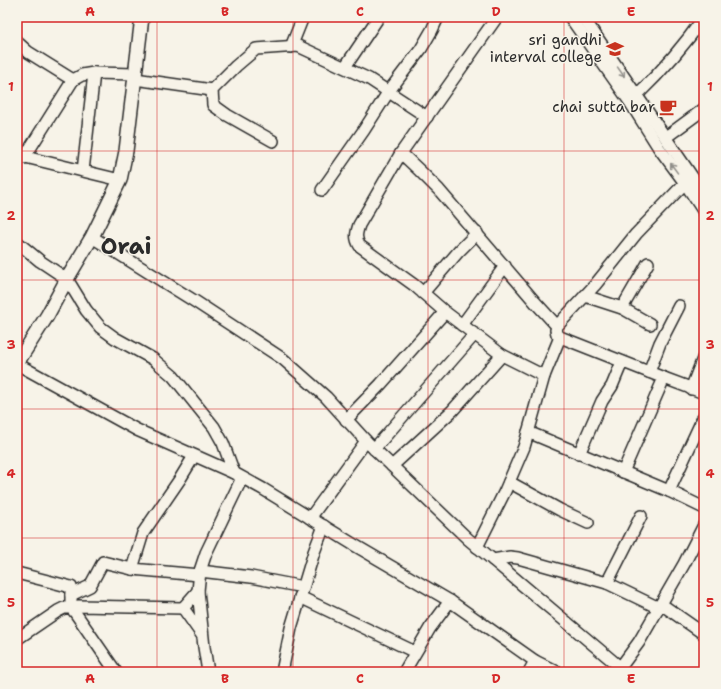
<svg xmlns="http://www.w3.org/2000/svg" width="721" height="689" viewBox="0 0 721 689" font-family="'Shantell Sans',sans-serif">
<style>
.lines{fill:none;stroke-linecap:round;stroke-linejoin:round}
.minor-casing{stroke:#2b2b2b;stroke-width:14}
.tertiary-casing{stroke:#2b2b2b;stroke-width:16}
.minor{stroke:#f7f3e8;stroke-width:11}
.tertiary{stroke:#f7f3e8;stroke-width:13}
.oneway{stroke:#918f8a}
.grid{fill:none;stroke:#d62828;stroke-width:1;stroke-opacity:0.55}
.labels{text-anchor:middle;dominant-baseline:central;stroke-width:3;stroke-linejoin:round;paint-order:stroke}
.poi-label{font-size:15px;fill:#2b2b2b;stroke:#f7f3e8;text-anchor:end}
.town-label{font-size:23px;font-weight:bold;fill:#2b2b2b;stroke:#f7f3e8}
.neatline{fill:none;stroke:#d62828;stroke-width:1.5}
.grid-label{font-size:13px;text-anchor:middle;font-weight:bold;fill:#d62828}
</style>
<rect width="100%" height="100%" fill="#f7f3e8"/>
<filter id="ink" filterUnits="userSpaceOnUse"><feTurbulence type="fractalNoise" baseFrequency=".025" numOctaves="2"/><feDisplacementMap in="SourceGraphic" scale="8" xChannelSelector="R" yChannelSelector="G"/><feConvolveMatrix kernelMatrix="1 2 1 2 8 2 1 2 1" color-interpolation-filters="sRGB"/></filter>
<g filter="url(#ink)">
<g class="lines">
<!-- minor casing -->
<g class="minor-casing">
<g id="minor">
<path d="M 497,17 L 401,153 L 359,225 C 356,234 355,238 360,246 L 414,285 L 445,312 L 502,355 L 544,376"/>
<polyline points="570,17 630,102 659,148 685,183 704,212"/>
<polyline points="583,17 704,194"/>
<polyline points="17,42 28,52 73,80"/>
<polyline points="291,47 303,17"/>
<polyline points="345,67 378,18 376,17"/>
<polyline points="135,79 212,90"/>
<path d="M 637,95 C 662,71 684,46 704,17"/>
<polyline points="666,137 704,109"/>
<polyline points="273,141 227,115 213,105 212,90 236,66 256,49 298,46 369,79 427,117"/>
<polyline points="401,153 420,171 439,190 535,302 557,326"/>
<polyline points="17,155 120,180"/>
<polyline points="24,158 73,80 82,75 94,73 136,74"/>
<polyline points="83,171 94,73"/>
<polyline points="685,183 636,234 595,285 557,326 556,330 557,334 560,337 664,378 704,393"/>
<polyline points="322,190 364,130 389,91 421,49 432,30 438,17"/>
<polyline points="92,237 196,302 283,359 326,397 366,441 468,539 621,668"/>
<polyline points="17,242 40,261 67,279 86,310 100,327 115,338 153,359 173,376 214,427 223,443 234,473"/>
<polyline points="423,293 459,251 477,233"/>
<polyline points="585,296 622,308 650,324"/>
<polyline points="622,308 648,263"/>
<polyline points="462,325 505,266"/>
<polyline points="17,364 137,430 234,473 263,489 356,546 450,601 535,661 557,672"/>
<polyline points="649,372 660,343 679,306"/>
<polyline points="691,389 704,356"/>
<polyline points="346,420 381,384 445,312"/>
<polyline points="528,432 669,491 704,508"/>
<polyline points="374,449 475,334"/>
<polyline points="579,454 602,401 612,386 622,362"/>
<polyline points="194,456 180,479 143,533 132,569 199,575"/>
<polyline points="392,466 452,411 502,355"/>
<polyline points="623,472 664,378"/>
<polyline points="509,482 560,510 588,523"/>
<polyline points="669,491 704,416"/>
<polyline points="310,518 366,441"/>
<polyline points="477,547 505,491 524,447 544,376 560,337"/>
<polyline points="493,560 510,557 518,558 607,583 659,608"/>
<polyline points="200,571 251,577 303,587"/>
<polyline points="17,573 71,587 71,602"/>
<polyline points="607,583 641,516"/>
<polyline points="71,595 90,586 103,562 132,569"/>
<polyline points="300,597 415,652"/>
<polyline points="661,604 704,634"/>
<polyline points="183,608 202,635"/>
<polyline points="183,608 198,591"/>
<polyline points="74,611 78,606 183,608"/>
<polyline points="17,639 58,611 64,608 71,608 74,611 116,672"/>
<polyline points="208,672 204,647 198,591 200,571 206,553 242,478"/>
<polyline points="282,672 291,628 314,552 324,526"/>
<polyline points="404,672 430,628 450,601"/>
<polyline points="529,672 535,661"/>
<polyline points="617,672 639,642 684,564 704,525"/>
</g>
</g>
<!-- tertiary casing -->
<g class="tertiary-casing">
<polyline id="tertiary" points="17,363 47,316 67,279 92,237 120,180 126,151 142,17"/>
</g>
<!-- minor -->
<use href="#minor" class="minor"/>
<!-- tertiary -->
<use href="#tertiary" class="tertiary"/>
</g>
<!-- one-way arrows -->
<defs><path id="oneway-shaft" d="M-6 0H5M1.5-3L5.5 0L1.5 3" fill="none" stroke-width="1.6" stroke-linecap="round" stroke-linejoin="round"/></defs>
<g class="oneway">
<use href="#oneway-shaft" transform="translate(621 72) rotate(55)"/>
<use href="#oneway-shaft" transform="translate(674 168) rotate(-126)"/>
</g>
</g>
<!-- grid -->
<path class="grid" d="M 157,17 L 157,672M 293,17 L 293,672M 428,17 L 428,672M 564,17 L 564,672M 17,151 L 704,151M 17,280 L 704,280M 17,409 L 704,409M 17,538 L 704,538"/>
<!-- icons -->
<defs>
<g id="university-bare" transform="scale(1.38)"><path d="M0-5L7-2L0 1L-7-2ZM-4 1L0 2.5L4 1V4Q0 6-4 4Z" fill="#c8321e" stroke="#f7f3e8" stroke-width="2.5" paint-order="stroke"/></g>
<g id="cafe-bare" transform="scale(1.38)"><path d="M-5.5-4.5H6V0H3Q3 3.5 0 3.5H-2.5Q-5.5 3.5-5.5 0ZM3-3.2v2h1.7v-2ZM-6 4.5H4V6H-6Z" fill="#c8321e" stroke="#f7f3e8" stroke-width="2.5" paint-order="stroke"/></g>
</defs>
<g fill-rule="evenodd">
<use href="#university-bare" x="615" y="49"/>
<use href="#cafe-bare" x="668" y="107"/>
</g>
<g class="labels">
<!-- poi labels -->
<g class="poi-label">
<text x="602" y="40">sri gandhi<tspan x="602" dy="17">interval college</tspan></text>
<text x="655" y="107">chai sutta bar</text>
</g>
<!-- town labels -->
<g class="town-label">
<text x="126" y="246">Orai</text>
</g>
</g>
<!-- margin -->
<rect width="721" height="689" fill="none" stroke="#f7f3e8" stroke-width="44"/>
<rect x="22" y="22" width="677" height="645" class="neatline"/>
<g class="grid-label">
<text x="90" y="16">A</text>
<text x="225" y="16">B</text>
<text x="360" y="16">C</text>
<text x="496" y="16">D</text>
<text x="631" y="16">E</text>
<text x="11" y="91">1</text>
<text x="710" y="91">1</text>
<text x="11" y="220">2</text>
<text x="710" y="220">2</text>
<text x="11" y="349">3</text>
<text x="710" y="349">3</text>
<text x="11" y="478">4</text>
<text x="710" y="478">4</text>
<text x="11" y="607">5</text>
<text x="710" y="607">5</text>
<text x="90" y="683">A</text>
<text x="225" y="683">B</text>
<text x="360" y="683">C</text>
<text x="496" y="683">D</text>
<text x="631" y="683">E</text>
</g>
</svg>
